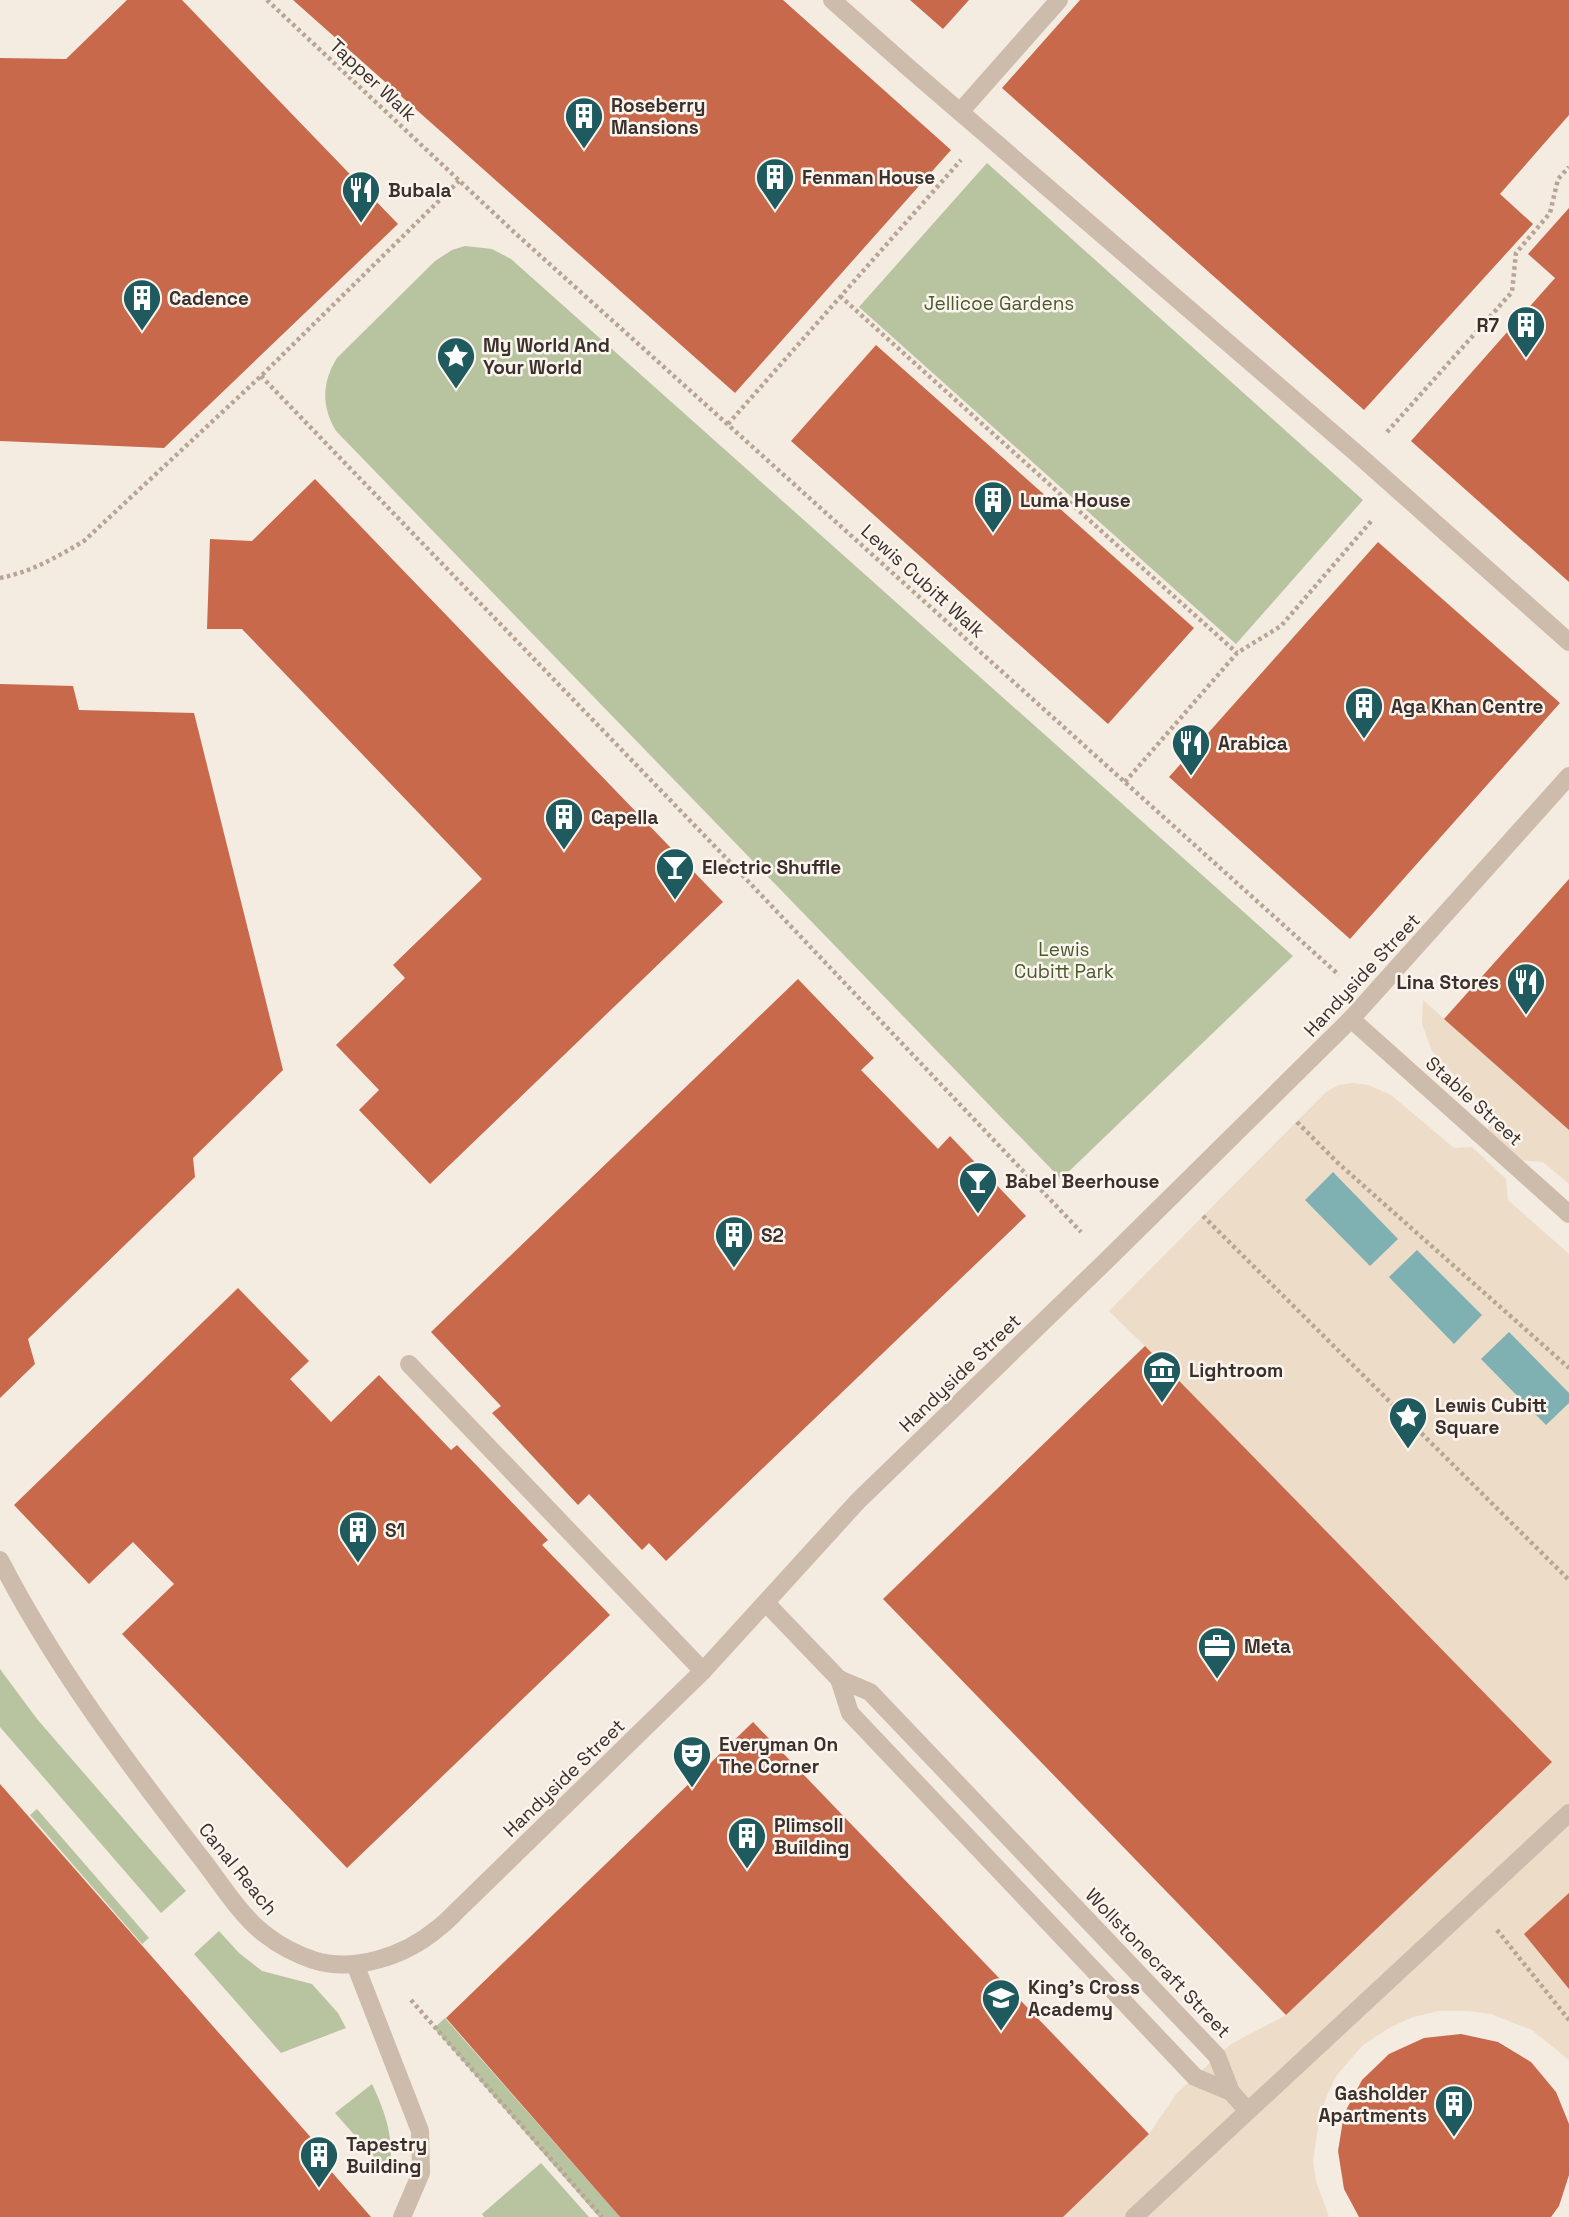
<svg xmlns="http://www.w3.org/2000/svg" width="1569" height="2217" viewBox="0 0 1569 2217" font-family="'Space Grotesk',sans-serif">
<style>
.green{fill:#b8c4a0}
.plaza{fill:#ecdcc8}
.water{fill:#7fb0b2}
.building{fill:#c8694b}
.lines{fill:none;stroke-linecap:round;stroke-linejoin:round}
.path{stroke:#b9a596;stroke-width:4.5;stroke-dasharray:3.5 3.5;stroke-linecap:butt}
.service{stroke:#cdbbac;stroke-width:18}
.pedestrian{stroke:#cdbbac;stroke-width:18}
.minor{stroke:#cdbbac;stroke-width:18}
.labels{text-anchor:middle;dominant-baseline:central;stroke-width:5;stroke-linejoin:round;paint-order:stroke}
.street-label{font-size:19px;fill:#3b302b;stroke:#fbf5ee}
.poi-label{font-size:19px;font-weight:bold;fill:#3b302b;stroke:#fbf5ee;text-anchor:start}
.park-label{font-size:19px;fill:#4a5a2e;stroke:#fbf5ee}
</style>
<rect width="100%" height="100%" fill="#f4ebe1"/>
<!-- green -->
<g class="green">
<polygon points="987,163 1363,500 1236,644 859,307"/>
<path d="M 465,246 L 492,249 L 511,259 L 1293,956 L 1061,1179 L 336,431 C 321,406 322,382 337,358 L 435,261 L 452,250 Z"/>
<polygon points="0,1669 37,1719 186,1891 161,1913 0,1727"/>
<polygon points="37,1809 149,1938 142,1944 30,1815"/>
<polygon points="219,1931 239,1953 262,1971 312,1984 338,2013 346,2028 281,2053 194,1954"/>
<polygon points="445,2018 620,2217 599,2217 434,2028"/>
<path d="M 372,2084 C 386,2114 395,2140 389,2174 L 335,2113 Z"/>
<polygon points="541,2163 589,2217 484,2217 482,2214"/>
</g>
<!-- plaza -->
<g class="plaza">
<polygon points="1423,1000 1569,1130 1569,1184 1543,1162 1522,1160 1489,1132 1487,1110 1432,1051 1422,1024"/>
<polygon points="1352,1083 1368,1085 1391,1095 1454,1148 1472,1147 1506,1179 1508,1200 1569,1254 1569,2060 1532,2030 1491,2014 1469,2011 1438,2011 1413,2017 1391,2027 1363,2045 1336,2076 1326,2098 1320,2115 1313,2161 1316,2181 1329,2217 1063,2217 1149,2134 1177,2093 1199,2073 1231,2044 1286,2015 1552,1762 1145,1346 1109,1311 1326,1092 1339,1085"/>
</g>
<!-- water -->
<g class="water">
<polygon points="1333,1172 1398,1239 1370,1266 1305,1200"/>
<polygon points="1417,1250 1482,1315 1454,1344 1389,1277"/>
<polygon points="1509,1332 1569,1393 1569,1403 1546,1425 1481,1359"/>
</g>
<!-- building -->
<g class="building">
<polygon points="127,0 182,0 398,224 164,448 0,441 0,58 66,59"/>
<polygon points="293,0 783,0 951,150 735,393"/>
<polygon points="910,0 969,0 943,29"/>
<polygon points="1080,0 1569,0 1569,115 1500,194 1533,224 1364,410 1002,88"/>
<polygon points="1569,208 1569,582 1411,441 1555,278 1528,254"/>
<polygon points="876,345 1194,628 1108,724 791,441"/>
<polygon points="315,479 723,902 430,1184 359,1110 379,1090 336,1045 405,978 393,965 482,879 242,629 207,629 210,539 252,541"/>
<polygon points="1378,542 1560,703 1350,939 1169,777"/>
<polygon points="0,684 73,686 79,710 194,713 283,1070 193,1158 195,1177 28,1339 35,1364 0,1398"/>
<polygon points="1569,879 1569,1130 1444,1019"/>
<polygon points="798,979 874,1058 861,1070 938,1149 950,1136 1026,1216 666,1561 649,1543 642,1550 589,1494 578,1505 492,1413 501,1406 431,1332"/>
<polygon points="238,1288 309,1361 290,1379 331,1422 379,1375 451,1450 457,1445 548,1540 542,1545 610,1615 347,1868 122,1634 174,1584 133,1542 89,1584 14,1505"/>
<polygon points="1145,1346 1552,1762 1286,2015 883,1599"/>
<polygon points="753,1722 1149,2134 1063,2217 620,2217 446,2018"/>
<polygon points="0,1784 328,2157 323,2162 371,2217 0,2217"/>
<polygon points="1569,1893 1569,1989 1524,1934"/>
<polygon points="1461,2034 1498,2042 1531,2062 1556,2092 1569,2124 1569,2175 1559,2206 1551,2217 1359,2217 1344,2189 1338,2151 1344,2114 1362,2080 1389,2054 1424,2038"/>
</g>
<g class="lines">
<!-- path -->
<g class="path">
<polyline points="267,0 514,232 1339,975"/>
<polyline points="840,296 1237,653"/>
<polyline points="261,376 727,859 1081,1232"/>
<polyline points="728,424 961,160"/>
<polyline points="1387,432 1512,292 1516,253 1550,213 1558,179 1569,167"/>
<path d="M 0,578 C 31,572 57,557 84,541 L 261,376 L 459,181"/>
<polyline points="1125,782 1237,653 1281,626 1373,519"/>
<polyline points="1297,1122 1338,1163 1569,1368"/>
<polyline points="1203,1216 1569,1580"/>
<polyline points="1497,1930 1569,2020"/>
<polyline points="411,2000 602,2217"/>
</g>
<!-- service -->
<g class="service">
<polyline points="1351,1019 1569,1214"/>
<polyline points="409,1364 703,1671"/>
<polyline points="355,1964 420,2131 421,2173 402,2217"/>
</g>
<!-- pedestrian -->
<polyline class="pedestrian" points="1134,2217 1569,1813"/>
<!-- minor -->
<g class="minor">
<polyline points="832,0 910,69 1363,459 1569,642"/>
<polyline points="960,112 1059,0"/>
<path d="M 0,1560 C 54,1665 126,1761 198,1854 C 219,1880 240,1916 266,1935 C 280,1946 296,1954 313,1960 C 354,1973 405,1956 437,1929 C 447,1922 455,1912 464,1904 L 703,1671 L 858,1501 L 1108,1259 L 1351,1019 L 1569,776"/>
<polyline points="766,1603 839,1679"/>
<polygon points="839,1679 870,1692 1217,2056 1231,2092 1195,2077 850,1713"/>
<polyline points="1231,2092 1248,2111"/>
</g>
</g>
<!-- icons -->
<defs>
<g id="building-pin" transform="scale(2.0125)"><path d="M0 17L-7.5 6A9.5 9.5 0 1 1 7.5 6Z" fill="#1f5a5e" stroke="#fbf5ee"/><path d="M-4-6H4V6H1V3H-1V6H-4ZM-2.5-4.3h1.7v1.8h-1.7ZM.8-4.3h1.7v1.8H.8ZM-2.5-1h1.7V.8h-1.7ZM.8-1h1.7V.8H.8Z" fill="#fff"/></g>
<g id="restaurant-pin" transform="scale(2.0125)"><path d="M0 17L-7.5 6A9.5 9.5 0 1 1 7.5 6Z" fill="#1f5a5e" stroke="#fbf5ee"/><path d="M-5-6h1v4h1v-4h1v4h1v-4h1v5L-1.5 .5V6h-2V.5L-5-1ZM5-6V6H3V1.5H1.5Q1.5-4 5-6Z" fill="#fff"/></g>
<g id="sight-pin" transform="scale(2.0125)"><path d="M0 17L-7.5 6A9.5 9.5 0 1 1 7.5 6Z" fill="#1f5a5e" stroke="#fbf5ee"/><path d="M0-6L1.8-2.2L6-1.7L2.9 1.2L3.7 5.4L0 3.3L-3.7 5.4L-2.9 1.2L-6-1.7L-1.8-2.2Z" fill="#fff"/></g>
<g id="bar-pin" transform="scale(2.0125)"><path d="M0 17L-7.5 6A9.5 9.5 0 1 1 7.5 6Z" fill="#1f5a5e" stroke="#fbf5ee"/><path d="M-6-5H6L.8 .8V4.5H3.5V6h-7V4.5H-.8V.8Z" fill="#fff"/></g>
<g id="museum-pin" transform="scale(2.0125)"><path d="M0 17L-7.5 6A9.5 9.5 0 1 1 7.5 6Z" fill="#1f5a5e" stroke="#fbf5ee"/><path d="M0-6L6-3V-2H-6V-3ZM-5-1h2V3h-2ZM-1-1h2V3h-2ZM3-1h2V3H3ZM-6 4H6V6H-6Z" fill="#fff"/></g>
<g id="office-pin" transform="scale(2.0125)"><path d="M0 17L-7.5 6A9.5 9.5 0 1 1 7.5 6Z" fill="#1f5a5e" stroke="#fbf5ee"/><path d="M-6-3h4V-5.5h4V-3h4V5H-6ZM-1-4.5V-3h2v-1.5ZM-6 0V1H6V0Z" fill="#fff"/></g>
<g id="theatre-pin" transform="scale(2.0125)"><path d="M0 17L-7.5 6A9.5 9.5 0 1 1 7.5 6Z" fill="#1f5a5e" stroke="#fbf5ee"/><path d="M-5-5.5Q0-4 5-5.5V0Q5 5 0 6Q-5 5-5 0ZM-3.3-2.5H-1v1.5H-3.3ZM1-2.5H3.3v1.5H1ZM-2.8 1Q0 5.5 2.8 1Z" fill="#fff"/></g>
<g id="school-pin" transform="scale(2.0125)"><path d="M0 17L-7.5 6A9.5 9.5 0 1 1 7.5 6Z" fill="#1f5a5e" stroke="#fbf5ee"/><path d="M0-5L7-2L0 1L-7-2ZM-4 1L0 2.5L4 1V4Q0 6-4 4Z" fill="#fff"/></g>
</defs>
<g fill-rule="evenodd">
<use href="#building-pin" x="584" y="116"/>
<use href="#building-pin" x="775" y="177"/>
<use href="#restaurant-pin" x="361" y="190"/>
<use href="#building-pin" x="142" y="298"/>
<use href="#building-pin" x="1526" y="325"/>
<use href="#sight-pin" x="456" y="356"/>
<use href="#building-pin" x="993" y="500"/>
<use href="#building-pin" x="1364" y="706"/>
<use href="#restaurant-pin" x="1191" y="743"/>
<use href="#building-pin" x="564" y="817"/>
<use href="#bar-pin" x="675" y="867"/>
<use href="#restaurant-pin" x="1526" y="982"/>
<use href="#bar-pin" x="978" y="1181"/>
<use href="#building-pin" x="734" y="1235"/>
<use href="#museum-pin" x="1162" y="1370"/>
<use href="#sight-pin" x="1408" y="1416"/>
<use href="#building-pin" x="358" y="1530"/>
<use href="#office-pin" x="1217" y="1646"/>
<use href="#theatre-pin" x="692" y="1755"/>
<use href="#building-pin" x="747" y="1836"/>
<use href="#school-pin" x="1001" y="1998"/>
<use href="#building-pin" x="1454" y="2104"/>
<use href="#building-pin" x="319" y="2155"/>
</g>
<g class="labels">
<!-- street labels -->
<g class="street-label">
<text transform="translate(373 80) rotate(43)">Tapper Walk</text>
<text transform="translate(923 581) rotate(42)">Lewis Cubitt Walk</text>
<text transform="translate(1362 975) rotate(-47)">Handyside Street</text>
<text transform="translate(1474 1101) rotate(42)">Stable Street</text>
<text transform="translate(960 1373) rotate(-44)">Handyside Street</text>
<text transform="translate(564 1778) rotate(-44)">Handyside Street</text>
<text transform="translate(238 1869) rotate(51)">Canal Reach</text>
<text transform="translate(1158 1963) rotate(46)">Wollstonecraft Street</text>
</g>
<!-- poi labels -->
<g class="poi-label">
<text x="611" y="105">Roseberry<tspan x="611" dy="22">Mansions</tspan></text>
<text x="802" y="177">Fenman House</text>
<text x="388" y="190">Bubala</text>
<text x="169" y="298">Cadence</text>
<text x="1499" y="325" text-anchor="end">R7</text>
<text x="483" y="345">My World And<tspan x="483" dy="22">Your World</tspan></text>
<text x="1020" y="500">Luma House</text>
<text x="1391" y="706">Aga Khan Centre</text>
<text x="1218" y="743">Arabica</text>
<text x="591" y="817">Capella</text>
<text x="702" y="867">Electric Shuffle</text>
<text x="1499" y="982" text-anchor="end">Lina Stores</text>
<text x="1005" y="1181">Babel Beerhouse</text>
<text x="761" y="1235">S2</text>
<text x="1189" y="1370">Lightroom</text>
<text x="1435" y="1405">Lewis Cubitt<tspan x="1435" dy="22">Square</tspan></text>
<text x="385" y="1530">S1</text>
<text x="1244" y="1646">Meta</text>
<text x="719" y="1744">Everyman On<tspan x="719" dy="22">The Corner</tspan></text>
<text x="774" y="1825">Plimsoll<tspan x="774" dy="22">Building</tspan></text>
<text x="1028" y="1987">King’s Cross<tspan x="1028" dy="22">Academy</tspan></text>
<text x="1427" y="2093" text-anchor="end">Gasholder<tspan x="1427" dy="22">Apartments</tspan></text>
<text x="346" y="2144">Tapestry<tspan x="346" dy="22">Building</tspan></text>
</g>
<!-- park labels -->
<g class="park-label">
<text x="999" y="303">Jellicoe Gardens</text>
<text x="1064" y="949">Lewis<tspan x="1064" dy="22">Cubitt Park</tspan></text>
</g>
</g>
</svg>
